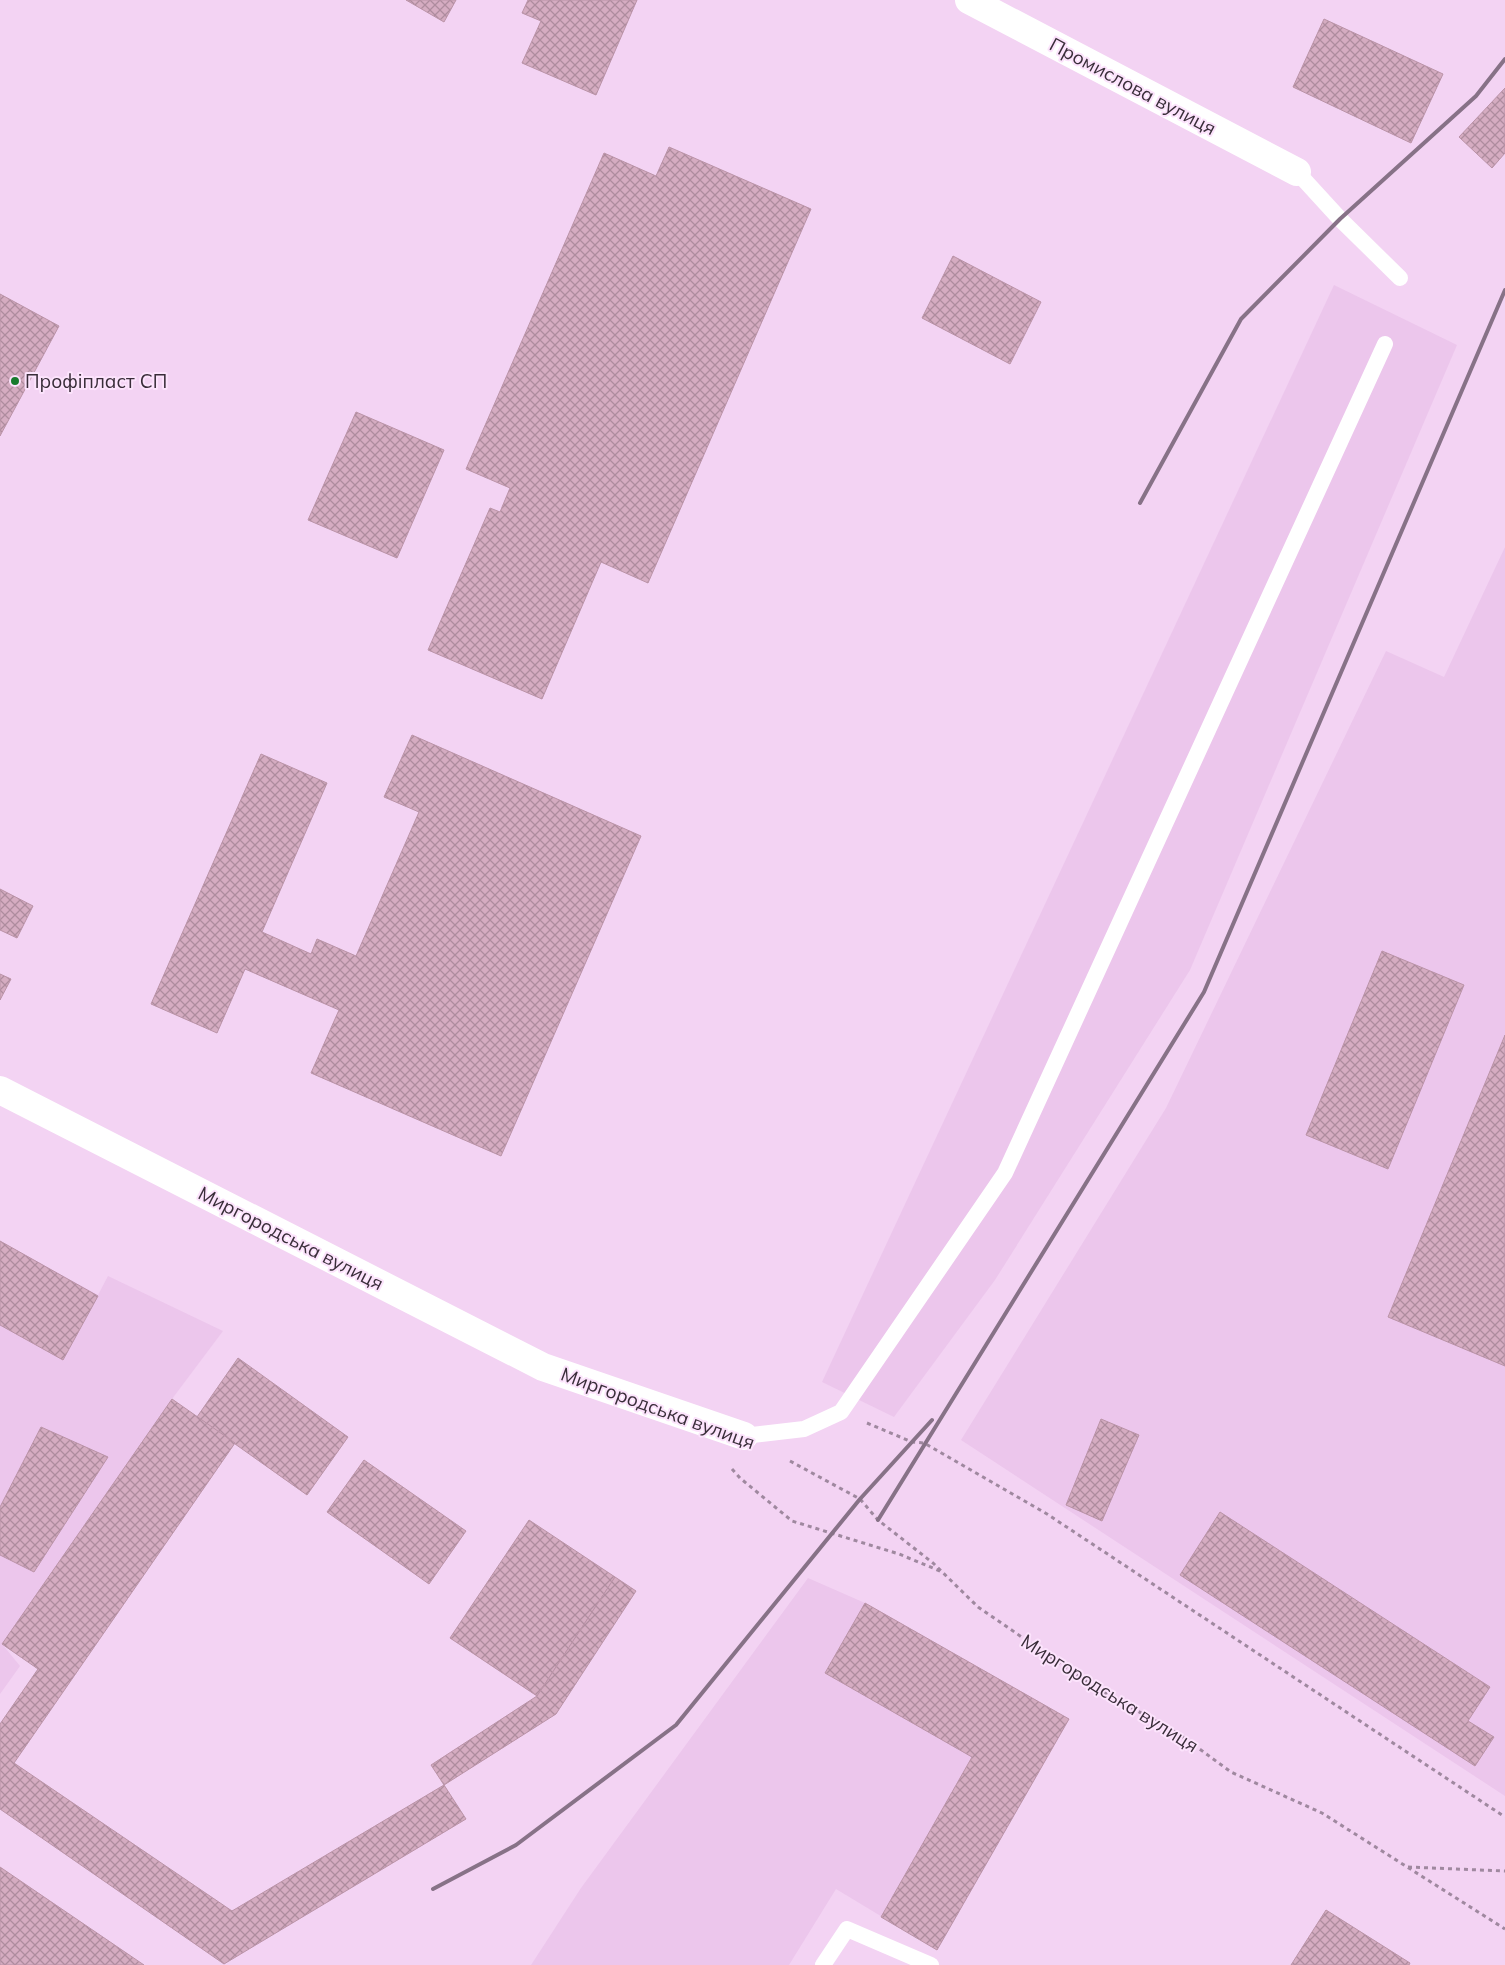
<svg xmlns="http://www.w3.org/2000/svg" width="1505" height="1965" viewBox="0 0 1505 1965" font-family="Mulish,sans-serif">
<style>
.built{fill:#ecc6ec}
.building{fill:url(#building-cross-hatch);stroke:#ba93a7}
.lines{fill:none;stroke-linecap:round;stroke-linejoin:round}
.path{stroke:#9f889f;stroke-width:3;stroke-dasharray:4 4;stroke-linecap:butt}
.lane{stroke:#fff;stroke-width:16}
.street{stroke:#fff;stroke-width:28}
.rail{stroke:#877287;stroke-width:4}
.poi-dot{fill:#187b2d;stroke:#fce3fc;stroke-width:2}
.labels{text-anchor:middle;dominant-baseline:central;stroke-width:4;stroke-linejoin:round;paint-order:stroke}
.street-label{font-size:19px;fill:#392d39;stroke:#fce3fc}
.poi-label{font-size:19px;fill:#392d39;stroke:#fce3fc;text-anchor:start}
</style>
<defs>
<pattern id="building-cross-hatch" width="8" height="8" patternUnits="userSpaceOnUse" patternTransform="scale(1.25)"><rect width="8" height="8" fill="#d5acc1"/><path d="M0 0l8 8M0 8l8-8" fill="none" stroke="#ae8c9e"/></pattern>
</defs>
<rect width="100%" height="100%" fill="#f3d3f3"/>
<!-- built -->
<g class="built">
<polygon points="1334,285 1457,345 1190,970 995,1280 894,1417 822,1382"/>
<polygon points="1505,547 1505,1796 961,1440 1166,1108 1386,651 1444,677"/>
<polygon points="0,1241 98,1295 108,1276 223,1331 172,1399 2,1644 20,1666 0,1694"/>
<polygon points="808,1578 865,1603 1069,1719 937,1950 836,1889 789,1965 531,1965 581,1888"/>
</g>
<!-- building -->
<g class="building">
<polygon points="406,0 456,0 444,22"/>
<polygon points="528,0 637,0 596,95 522,63 541,21 522,13"/>
<polygon points="1324,19 1443,74 1411,143 1293,87"/>
<polygon points="1505,88 1505,153 1492,168 1459,137"/>
<polygon points="669,147 811,209 648,583 601,562 542,699 428,650 490,508 500,512 510,488 466,469 604,153 656,176"/>
<polygon points="953,256 1041,302 1010,364 922,318"/>
<polygon points="0,294 59,326 0,436"/>
<polygon points="356,412 444,450 397,558 308,520"/>
<polygon points="412,735 641,836 501,1156 311,1073 339,1010 245,969 217,1033 151,1004 261,754 327,783 262,932 311,954 317,939 356,956 419,812 384,797"/>
<polygon points="0,889 33,906 17,938 0,930"/>
<polygon points="1382,951 1464,985 1388,1169 1306,1135"/>
<polygon points="0,974 11,979 0,1000"/>
<polygon points="1505,1035 1505,1366 1388,1317"/>
<polygon points="0,1241 98,1296 63,1360 0,1325"/>
<polygon points="238,1358 348,1437 307,1495 197,1417"/>
<polygon points="172,1399 235,1443 14,1763 232,1911 444,1785 466,1819 224,1964 0,1809 0,1724 38,1669 2,1644"/>
<polygon points="1101,1419 1139,1435 1102,1521 1066,1505"/>
<polygon points="41,1427 108,1457 34,1572 0,1555 0,1507"/>
<polygon points="364,1460 466,1531 429,1584 327,1512"/>
<polygon points="1220,1512 1490,1687 1468,1721 1494,1737 1475,1766 1180,1575"/>
<polygon points="529,1520 615,1577 537,1696 450,1638"/>
<polygon points="615,1577 636,1591 556,1714 444,1785 431,1765 537,1696"/>
<polygon points="865,1603 1069,1719 937,1950 881,1917 972,1757 825,1673"/>
<polygon points="0,1867 144,1965 0,1965"/>
<polygon points="1326,1910 1410,1963 1409,1965 1291,1965"/>
</g>
<g class="lines">
<!-- path -->
<g class="path">
<polyline points="867,1423 912,1442 924,1443 1047,1514 1505,1817"/>
<polyline points="790,1461 860,1499 878,1520 933,1563 978,1607 1096,1688 1179,1734 1231,1772 1322,1813 1505,1929"/>
<polyline points="732,1469 740,1478 792,1521 899,1554 940,1571"/>
<polyline points="1408,1867 1505,1871"/>
</g>
<!-- lane -->
<g class="lane">
<polyline points="1297,172 1340,219 1400,278"/>
<polyline points="744,1436 804,1429 841,1412 1005,1173 1385,344"/>
<polyline points="823,1965 847,1929 931,1965"/>
</g>
<!-- street -->
<g class="street">
<polyline points="969,0 1297,172"/>
<polyline points="0,1090 543,1367 744,1436"/>
</g>
<!-- rail -->
<g class="rail">
<polyline points="1140,503 1241,319 1340,219 1476,96 1505,59"/>
<polyline points="878,1520 1204,992 1505,290"/>
<polyline points="433,1889 516,1845 676,1725 860,1499 932,1420"/>
</g>
</g>
<!-- markers -->
<circle class="poi-dot" cx="15" cy="381" r="5"/>
<g class="labels">
<!-- street labels -->
<g class="street-label">
<text transform="translate(1133 86) rotate(28)">Промислова вулиця</text>
<text transform="translate(291 1238) rotate(27)">Миргородська вулиця</text>
<text transform="translate(658 1408) rotate(20)">Миргородська вулиця</text>
<text transform="translate(1110 1693) rotate(32)">Миргородська вулиця</text>
</g>
<!-- poi labels -->
<g class="poi-label">
<text x="25" y="381">Профіпласт СП</text>
</g>
</g>
</svg>
